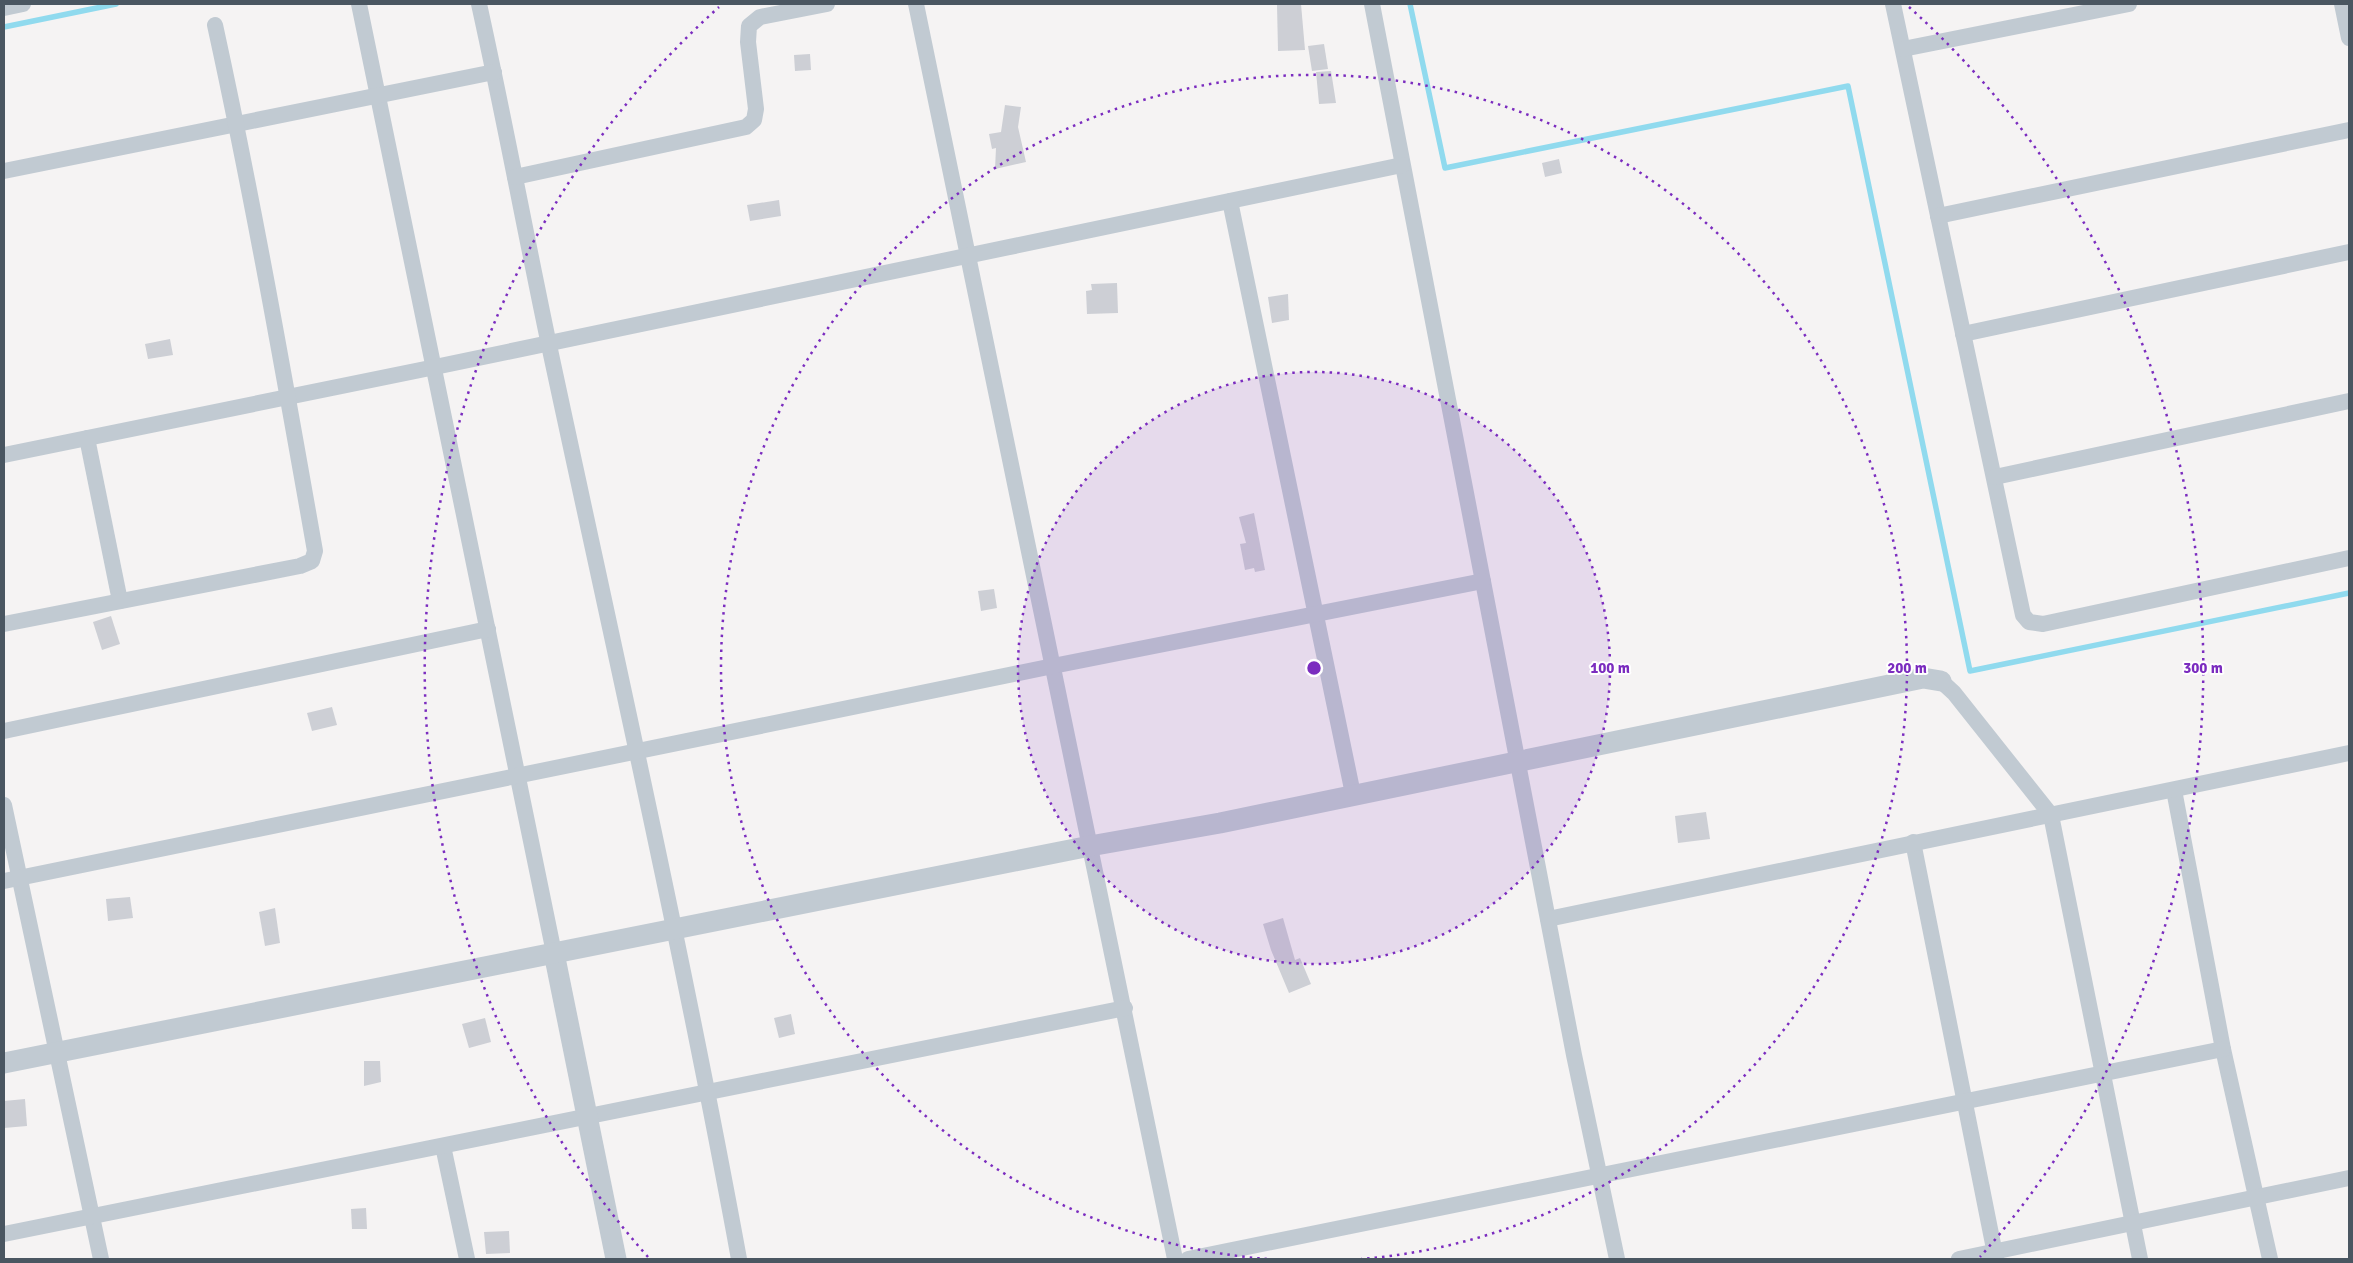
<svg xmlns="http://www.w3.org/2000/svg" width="2353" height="1263" viewBox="0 0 2353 1263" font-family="Signika,sans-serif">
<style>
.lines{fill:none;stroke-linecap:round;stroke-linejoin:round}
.stream{stroke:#90daee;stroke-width:5.5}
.building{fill:#cdcfd5}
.minor{stroke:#c1cad2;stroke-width:16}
.tertiary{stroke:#c1cad2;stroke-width:21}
.ring{fill:none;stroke:#7b2cbf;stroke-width:2.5;stroke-dasharray:2.5 5}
.centre{fill:#7b2cbf;stroke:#fff;stroke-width:2.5}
.ring-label{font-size:15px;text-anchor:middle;font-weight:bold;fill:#7b2cbf;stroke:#fff;stroke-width:4;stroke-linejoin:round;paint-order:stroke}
</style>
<rect width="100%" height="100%" fill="#f5f3f3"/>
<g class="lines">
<!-- stream -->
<g class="stream">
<polyline points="1410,4 1445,168 1848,86 1970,671 2349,593"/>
<polyline points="4,27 116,4"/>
</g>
</g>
<!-- building -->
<g class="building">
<polygon points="1277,4 1301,4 1305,50 1278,51"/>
<polygon points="1324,44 1328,69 1312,71 1308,46"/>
<polygon points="810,54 811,70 795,71 794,55"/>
<polygon points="1331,71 1336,103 1319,104 1316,72"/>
<polygon points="1005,105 1021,107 1018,127 1026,162 995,169 996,148 992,149 989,134 1001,132"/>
<polygon points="1559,159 1562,173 1545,177 1542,163"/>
<polygon points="779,200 781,216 750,221 747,205"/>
<polygon points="1117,283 1118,313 1087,314 1086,291 1092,290 1091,284"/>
<polygon points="1288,294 1289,320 1272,323 1268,297"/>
<polygon points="170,339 173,355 148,359 145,344"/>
<polygon points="1254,513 1265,570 1255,572 1254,568 1245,570 1240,544 1246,543 1239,517"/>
<polygon points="994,589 997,608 981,611 978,591"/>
<polygon points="111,616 120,644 102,650 93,622"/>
<polygon points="332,707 337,725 312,731 307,713"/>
<polygon points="1706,812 1710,839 1678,843 1675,816"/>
<polygon points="130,897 133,918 108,921 106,899"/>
<polygon points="275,908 280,943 265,946 259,912"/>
<polygon points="1283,918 1295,960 1300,958 1311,984 1289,993 1271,950 1263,924"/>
<polygon points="791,1014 795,1034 779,1038 774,1018"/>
<polygon points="485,1018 491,1042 469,1048 462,1024"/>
<polygon points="364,1061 380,1061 381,1082 364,1086"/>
<polygon points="25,1099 27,1126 4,1128 4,1101"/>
<polygon points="366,1208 367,1229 352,1229 351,1209"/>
<polygon points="509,1231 510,1253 486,1254 484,1232"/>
</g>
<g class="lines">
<!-- minor -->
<g class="minor">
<polyline points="359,4 554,953"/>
<path d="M 479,4 C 504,117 525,231 549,345 C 614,649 683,953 739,1259"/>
<polyline points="916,4 1175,1259"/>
<polyline points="1372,4 1574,1055 1617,1259"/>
<polyline points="1893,4 2023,615 2029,622 2043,624 2349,558"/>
<polyline points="2342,4 2349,38"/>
<polyline points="4,8 23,4"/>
<polyline points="1903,49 2129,4"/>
<polyline points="4,171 494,72"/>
<polyline points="515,177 746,127 754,120 756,109 748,42 749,26 760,17 827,4"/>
<polyline points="1230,201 1353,794"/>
<polyline points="1938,216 2349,130"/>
<polyline points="1963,334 2349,252"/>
<polyline points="87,438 120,601"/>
<polyline points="4,455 435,367 1402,165"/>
<polyline points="1995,477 2349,401"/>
<path d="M 4,624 L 300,566 L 312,561 L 315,551 C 284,375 253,199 215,25"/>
<polyline points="1941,681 1954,693 2051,815 2140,1259"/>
<polyline points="4,731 488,629"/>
<polyline points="2174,790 2223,1049 2270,1259"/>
<polyline points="4,805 101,1259"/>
<polyline points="1913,842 1996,1259"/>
<polyline points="4,881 1053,666 1483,581"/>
<polyline points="1548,919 2349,753"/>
<polyline points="443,1146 467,1259"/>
<polyline points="4,1234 1125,1008"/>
<polyline points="1188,1259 2223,1049"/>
<polyline points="1959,1259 2349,1178"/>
</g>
<!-- tertiary -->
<g class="tertiary">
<polyline points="554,953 616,1259"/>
<polyline points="4,1063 1090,846 1220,823 1923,678 1941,681"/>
</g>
</g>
<!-- distance rings -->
<circle cx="1314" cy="668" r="296" fill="#7b2cbf" fill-opacity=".12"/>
<g class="ring">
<circle cx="1314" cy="668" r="296"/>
<path d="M1267 1259A593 593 0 1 1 1361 1259"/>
<path d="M648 1257A889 889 0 0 1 719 7M1909 7A889 889 0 0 1 1980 1257"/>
</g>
<circle cx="1314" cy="668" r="8" class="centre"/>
<g class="ring-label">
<text x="1610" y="673">100 m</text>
<text x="1907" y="673">200 m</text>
<text x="2203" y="673">300 m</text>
</g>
<!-- border -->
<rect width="2353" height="1263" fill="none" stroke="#4a5661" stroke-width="10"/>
</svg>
